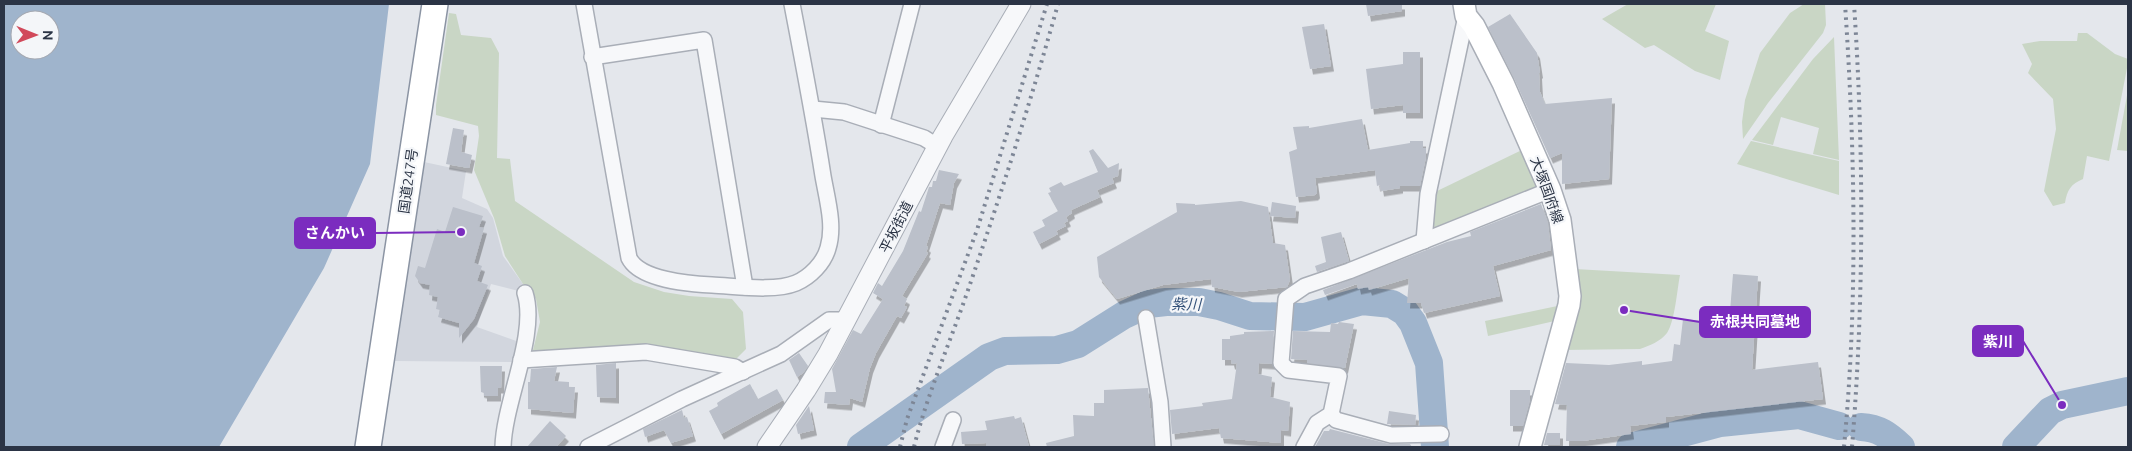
<svg xmlns="http://www.w3.org/2000/svg" width="2132" height="451" viewBox="0 0 2132 451" font-family="Ubuntu,'Noto Sans JP',sans-serif">
<style>
.built{fill:#d2d6de}
.green{fill:#c9d6c5}
.water{fill:#9fb4cc;fill-rule:evenodd}
.lines{fill:none;stroke-linecap:round;stroke-linejoin:round}
.river{stroke:#9fb4cc;stroke-width:28}
.building{fill:#bbc0ca;filter:url(#shadow)}
.minor-casing{stroke:#a9aeb7;stroke-width:18}
.tertiary-casing{stroke:#a9aeb7;stroke-width:21}
.secondary-casing{stroke:#a9aeb7;stroke-width:24}
.trunk-casing{stroke:#8b94a3;stroke-width:28}
.minor{stroke:#f7f8fa;stroke-width:15}
.tertiary{stroke:#f7f8fa;stroke-width:19}
.secondary{stroke:#fff;stroke-width:21}
.trunk{stroke:#fff;stroke-width:25}
.rail{stroke:#7d8696;stroke-width:4;stroke-dasharray:2.5 5;stroke-linecap:butt}
.labels{text-anchor:middle;dominant-baseline:central;stroke-width:4.5;stroke-linejoin:round;paint-order:stroke}
.street-label{font-size:14px;fill:#2b3445;stroke:#f4f6f9}
.water-label{font-size:15px;font-style:italic;fill:#34527a;stroke:#f4f6f9}
.leader{fill:none;stroke:#7b2cbf;stroke-width:2}
.callout-dot{fill:#7b2cbf;stroke:#f4f6f9;stroke-width:2}
.callout{fill:#7b2cbf;stroke:#7b2cbf;stroke-width:2}
.callout-label{font-size:15px;text-anchor:middle;font-weight:bold;fill:#fff}
</style>
<defs>
<filter id="shadow"><feDropShadow dx="3" dy="5.5" stdDeviation="0" flood-color="#0004"/></filter>
</defs>
<rect width="100%" height="100%" fill="#e4e7ec"/>
<!-- built -->
<polygon class="built" points="424,162 466,171 462,198 487,209 493,218 503,256 530,294 491,284 477,327 519,342 515,362 395,361"/>
<!-- green -->
<g class="green">
<polygon points="1628,4 1716,4 1705,31 1729,41 1720,80 1695,71 1654,45 1645,48 1602,19"/>
<polygon points="1804,4 1825,4 1826,25 1823,33 1768,103 1743,139 1742,122 1745,100 1760,53 1790,13"/>
<polygon points="449,13 456,14 461,35 491,38 499,53 497,158 510,159 515,201 634,282 664,292 689,296 732,299 743,312 746,349 734,361 532,354 540,322 536,299 523,284 505,256 494,218 474,170 479,136 478,126 436,115 436,105"/>
<path d="M 2078,33 L 2087,33 L 2115,54 L 2128,59 L 2128,63 L 2109,161 L 2087,156 L 2083,179 C 2071,184 2067,190 2065,203 L 2053,206 L 2044,191 L 2056,129 L 2053,99 L 2028,73 L 2032,64 L 2022,44 L 2040,41 L 2077,41 Z"/>
<polygon points="1834,37 1839,160 1813,154 1819,128 1781,117 1773,145 1752,140 1813,59"/>
<polygon points="2128,90 2128,151 2117,150"/>
<polygon points="1751,141 1839,161 1839,195 1737,164"/>
<polygon points="1528,147 1545,189 1431,234 1435,192"/>
<path d="M 1575,269 L 1680,275 C 1677,290 1675,321 1667,333 C 1661,341 1649,346 1640,349 L 1562,350 Z"/>
<polygon points="1562,305 1559,320 1488,336 1485,321"/>
</g>
<!-- water -->
<path class="water" d="M 4,4 L 389,4 L 370,164 L 324,268 L 219,447 L 4,447 ZM 20,20 L 50,20 L 50,50 L 20,50 Z"/>
<g class="lines">
<!-- river -->
<g class="river">
<path d="M 1861,427 C 1879,428 1888,435 1901,447"/>
<polyline points="861,447 989,357 1005,351 1057,350 1078,344 1124,315 1148,304 1166,302 1199,302 1219,306 1250,316 1305,317 1362,301 1392,304 1405,312 1413,323 1429,363 1435,447"/>
<polyline points="1630,447 1720,423 1799,415 1839,426"/>
<polyline points="2016,447 2050,411 2062,405 2128,391"/>
</g>
</g>
<!-- building -->
<g class="building">
<polygon points="1366,4 1402,4 1402,11 1368,16"/>
<polygon points="1510,14 1537,53 1540,73 1539,73 1540,92 1545,104 1612,98 1609,179 1562,184 1562,153 1550,158 1514,78 1488,27"/>
<polygon points="1324,24 1331,66 1310,69 1302,27"/>
<polygon points="1403,52 1420,52 1420,113 1403,113 1403,105 1371,109 1366,69 1403,64"/>
<polygon points="1362,119 1368,150 1410,143 1410,141 1423,141 1423,148 1426,148 1426,157 1420,186 1400,186 1400,188 1381,191 1380,185 1377,186 1375,170 1315,178 1317,193 1315,195 1296,197 1289,152 1297,149 1293,127 1309,126 1309,128"/>
<polygon points="453,128 464,130 461,152 472,155 469,168 446,164"/>
<polygon points="1093,149 1108,168 1119,163 1118,176 1112,178 1114,183 1097,190 1100,197 1071,210 1072,213 1066,217 1068,221 1064,223 1066,226 1056,231 1058,234 1039,244 1033,232 1045,226 1042,220 1058,211 1048,193 1051,192 1049,188 1061,182 1064,186 1098,172 1089,151"/>
<polygon points="939,170 959,174 954,183 950,205 940,203 926,246 928,247 926,252 928,253 902,296 907,299 904,306 907,307 901,318 897,316 876,353 870,368 862,402 850,398 849,405 824,403 825,392 836,392 832,369 853,330 861,334 883,299 873,293 878,283 882,286 903,251 919,211 921,212 929,187 932,187 933,181 936,181"/>
<polygon points="1241,201 1268,207 1273,243 1285,245 1290,280 1287,287 1239,292 1212,287 1211,279 1163,285 1117,299 1099,277 1097,257 1177,212 1176,203 1195,204 1195,205"/>
<polygon points="1272,202 1296,206 1295,218 1270,216"/>
<polygon points="1541,204 1548,223 1551,250 1493,266 1500,296 1424,313 1421,303 1407,303 1409,278 1369,290 1368,287 1358,289 1357,284 1325,295 1323,290 1447,242 1471,236 1470,232"/>
<polygon points="453,207 483,216 479,227 484,228 474,263 482,266 477,281 488,285 474,319 459,338 459,323 438,317 440,310 436,309 438,297 429,295 430,285 420,283 415,276 418,266 425,268 437,229 445,232"/>
<polygon points="1341,232 1349,261 1317,272 1315,266 1326,262 1321,237"/>
<polygon points="1733,274 1758,276 1752,370 1818,362 1823,399 1666,417 1666,422 1630,426 1631,434 1582,441 1566,441 1567,405 1555,404 1566,363 1609,365 1642,361 1642,365 1672,361 1674,344 1680,345 1683,319 1729,324"/>
<polygon points="1339,322 1354,324 1345,368 1307,363 1307,360 1291,359 1293,331 1330,332 1331,323 1338,324"/>
<polygon points="1274,331 1272,364 1259,363 1258,374 1272,377 1270,397 1290,402 1288,431 1281,430 1281,443 1221,438 1219,428 1172,434 1170,410 1203,406 1202,403 1232,399 1237,363 1232,364 1231,360 1222,360 1222,339 1230,339 1230,336 1244,334 1244,332"/>
<polygon points="799,353 808,366 803,373 797,377 789,360"/>
<polygon points="616,363 616,398 597,397 596,365"/>
<polygon points="480,366 502,366 501,388 498,388 498,396 484,396 484,393 481,392"/>
<polygon points="557,367 554,381 569,382 569,387 575,387 573,413 528,409 528,382 530,382 531,369"/>
<polygon points="750,384 758,399 777,389 783,400 721,434 709,411 718,406 717,403 723,399"/>
<polygon points="1148,388 1154,447 1047,447 1046,443 1074,436 1073,415 1094,416 1094,403 1104,403 1104,390"/>
<polygon points="1510,390 1530,390 1530,400 1523,426 1510,426"/>
<polygon points="809,406 814,430 798,434 796,425"/>
<polygon points="682,410 684,418 687,417 693,436 671,443 664,430 645,437 643,429"/>
<polygon points="1389,411 1416,415 1415,425 1387,424"/>
<polygon points="1014,416 1015,419 1021,417 1029,447 986,447 986,443 962,444 961,432 987,430 985,421"/>
<polygon points="550,421 566,436 556,447 527,447"/>
<polygon points="1330,429 1389,444 1410,444 1412,447 1315,447 1324,431 1329,431"/>
<polygon points="1547,433 1560,433 1560,445 1544,445"/>
</g>
<g class="lines">
<!-- minor casing -->
<g class="minor-casing">
<g id="minor">
<path d="M 584,4 L 629,258 C 640,280 689,284 712,285 C 736,286 774,292 796,283 C 810,277 824,263 828,248 C 835,226 827,199 823,176 C 814,118 803,61 792,4"/>
<polyline points="592,57 704,40 745,287"/>
<polyline points="813,109 844,112 924,138 937,146"/>
<polyline points="881,125 912,4"/>
<polyline points="1424,241 1428,194 1466,16"/>
<polyline points="1146,318 1160,402 1163,447"/>
<polyline points="521,360 646,352 735,367 743,372"/>
<polyline points="1331,414 1336,420 1391,435 1441,434"/>
<path d="M 503,447 C 504,402 538,334 525,293"/>
<polyline points="588,447 682,399 781,354 829,320 846,320"/>
<polyline points="943,447 953,420"/>
<polyline points="1304,447 1317,423 1331,414 1339,376 1288,370 1281,363 1286,299 1305,286 1349,271 1550,190"/>
</g>
</g>
<!-- tertiary casing -->
<g class="tertiary-casing">
<polyline id="tertiary" points="767,447 806,390 828,354 943,136 1021,4"/>
</g>
<!-- secondary casing -->
<g class="secondary-casing">
<polyline id="secondary" points="1464,4 1466,16 1474,26 1503,83 1550,190 1560,220 1570,296 1569,305 1530,447"/>
</g>
<!-- trunk casing -->
<g class="trunk-casing">
<polyline id="trunk" points="368,447 435,4"/>
</g>
<!-- minor -->
<use href="#minor" class="minor"/>
<!-- tertiary -->
<use href="#tertiary" class="tertiary"/>
<!-- secondary -->
<use href="#secondary" class="secondary"/>
<!-- trunk -->
<use href="#trunk" class="trunk"/>
<!-- rail -->
<g class="rail">
<polyline points="900,447 907,419 977,230 1047,4"/>
<path d="M 914,447 C 927,395 949,345 967,293 C 1000,197 1031,101 1058,4"/>
<path d="M 1844,447 C 1858,300 1855,151 1845,4"/>
<path d="M 1852,447 C 1864,300 1864,152 1854,4"/>
</g>
</g>
<g class="labels">
<!-- street labels -->
<g class="street-label">
<text transform="translate(408 181) rotate(-82)">国道247号</text>
<text transform="translate(1547 190) rotate(70)">大塚国府線</text>
<text transform="translate(896 227) rotate(-63)">平坂街道</text>
</g>
<!-- water labels -->
<g class="water-label">
<text transform="translate(1186 304) rotate(1)">紫川</text>
</g>
</g>
<!-- callouts -->
<path class="leader" d="M461 232L375 233M1624 310L1700 322M2062 405L2023 341"/>
<g class="callout-dot">
<circle cx="461" cy="232" r="5"/>
<circle cx="1624" cy="310" r="5"/>
<circle cx="2062" cy="405" r="5"/>
</g>
<g class="callout">
<rect x="295" y="218" width="80" height="30" rx="5"/>
<rect x="1700" y="307" width="110" height="30" rx="5"/>
<rect x="1973" y="326" width="50" height="30" rx="5"/>
</g>
<g class="callout-label">
<text x="335" y="238">さんかい</text>
<text x="1755" y="327">赤根共同墓地</text>
<text x="1998" y="347">紫川</text>
</g>
<!-- border -->
<rect width="2132" height="451" fill="none" stroke="#2b3445" stroke-width="10"/>
<!-- north arrow -->
<g transform="translate(35 35) rotate(91)"><circle r="24" fill="#f4f6f9" stroke="#a4a8b1"/>
<path d="M0-4L9 19L0 12L-9 19Z" fill="#d1495b"/>
<text y="-8" font-size="14" font-weight="bold" text-anchor="middle" fill="#2b3445">N</text>
</g>
</svg>
